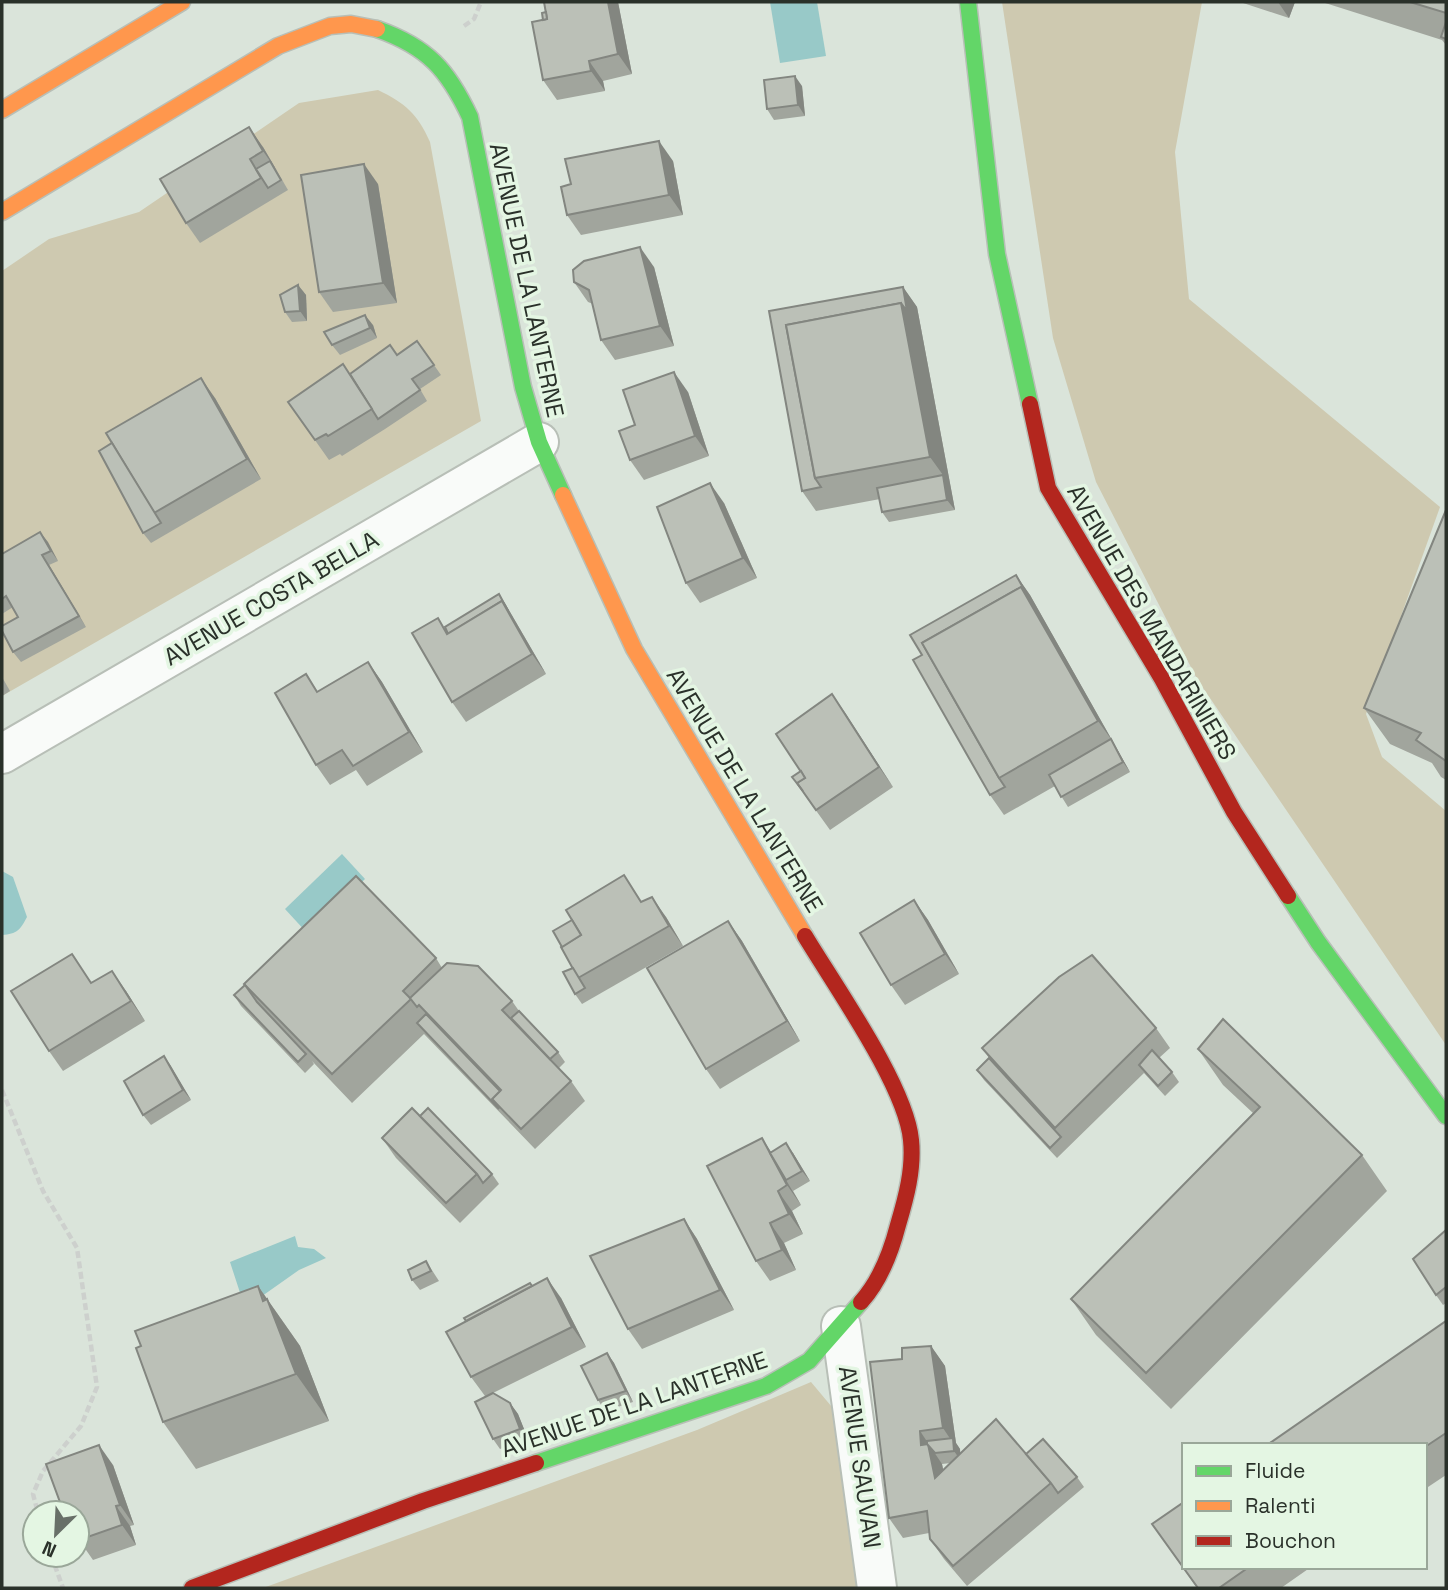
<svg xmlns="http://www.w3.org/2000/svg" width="1448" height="1590" viewBox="0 0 1448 1590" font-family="'Space Grotesk',sans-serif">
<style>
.green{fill:#cec9b0}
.water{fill:#98c9c8}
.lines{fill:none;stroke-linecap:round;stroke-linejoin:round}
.street-casing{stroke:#b8bfb7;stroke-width:42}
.fast-casing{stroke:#b8bfb7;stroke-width:19}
.slow-casing{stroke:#b8bfb7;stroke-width:19}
.jam-casing{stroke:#b8bfb7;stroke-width:19}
.path{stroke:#cdd0cd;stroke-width:4.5;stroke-dasharray:7 3.5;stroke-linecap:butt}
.street{stroke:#f9fbf9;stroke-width:38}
.fast{stroke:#63d668;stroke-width:16}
.slow{stroke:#ff974d;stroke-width:16}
.jam{stroke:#b3261e;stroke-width:16}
.wall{fill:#a1a59d;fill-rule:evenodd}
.shaded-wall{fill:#838680}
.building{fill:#bbc0b7;stroke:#838680;stroke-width:2}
.labels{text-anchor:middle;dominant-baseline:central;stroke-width:7;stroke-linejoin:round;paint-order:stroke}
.street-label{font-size:24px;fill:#2a312a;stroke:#e4f6e3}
</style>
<rect width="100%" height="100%" fill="#dae4da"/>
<!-- green -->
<g class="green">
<polygon points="1002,2 1202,2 1175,152 1189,299 1440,507 1366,714 1382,757 1446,811 1446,1045 1197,679 1096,482 1053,338"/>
<path d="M 378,90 C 405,103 418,114 430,142 L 481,421 L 2,696 L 2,271 L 49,239 L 139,212 L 299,103 Z"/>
<polygon points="811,1382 842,1419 861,1588 263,1588 697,1430"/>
</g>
<!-- water -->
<g class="water">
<polygon points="770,2 817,2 826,56 780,63"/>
<polygon points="342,854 365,879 308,934 285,909"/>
<path d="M 2,871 L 13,877 L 27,917 C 20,930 17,934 2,935 Z"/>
<polygon points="295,1236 298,1247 314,1249 326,1258 299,1270 245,1308 230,1262"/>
</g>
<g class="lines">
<!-- street casing -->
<g class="street-casing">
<g id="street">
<polyline points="2,754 539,442"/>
<polyline points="841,1326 877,1588"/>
</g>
</g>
<!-- fast casing -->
<g class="fast-casing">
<g id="fast">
<polyline points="968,2 997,254 1030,404"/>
<path d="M 377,29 C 428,47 448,70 470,117 L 523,387 L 539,442 L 563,495"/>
<polyline points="1288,896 1318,942 1446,1116"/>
<polyline points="536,1463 766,1386 809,1361 861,1302"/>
</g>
</g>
<!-- slow casing -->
<g class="slow-casing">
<g id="slow">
<polyline points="2,110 182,2"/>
<polyline points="2,212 278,46 330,26 351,24 377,29"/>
<polyline points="563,495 634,649 805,936"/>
</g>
</g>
<!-- jam casing -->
<g class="jam-casing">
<g id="jam">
<polyline points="1030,404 1048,488 1162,679 1234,812 1288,896"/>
<path d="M 805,936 C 835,986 906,1086 911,1140 C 914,1169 906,1198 898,1225 C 891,1252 880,1281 861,1302"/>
<polyline points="192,1588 423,1501 536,1463"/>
</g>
</g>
<!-- path -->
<g class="path">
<polyline points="464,26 474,19 481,2"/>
<polyline points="2,1090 43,1191 77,1248 97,1387 81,1426 43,1471 33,1494 38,1513"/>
<polyline points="51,1555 63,1588"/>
</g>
<!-- street -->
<use href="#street" class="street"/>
<!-- fast -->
<use href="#fast" class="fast"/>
<!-- slow -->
<use href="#slow" class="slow"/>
<!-- jam -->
<use href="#jam" class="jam"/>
</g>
<!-- wall -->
<g class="wall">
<polygon points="618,2 632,74 603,81 605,91 557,100 543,80"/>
<polygon points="1240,2 1295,2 1289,18"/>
<polygon points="1322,2 1446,2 1446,45 1442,40"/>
<polygon points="802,86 805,116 774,120 767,109"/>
<polygon points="263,147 288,190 200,243 186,223 160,179"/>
<polygon points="673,161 683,215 581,235 567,215"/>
<polygon points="378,184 397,303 333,312 319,292"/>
<polygon points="654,267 674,346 615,360 601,340 593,304 588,302 574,282"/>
<polygon points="298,285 306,295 307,321 292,322 285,312"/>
<polygon points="903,287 917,307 955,510 889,522 882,512 880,499 816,511 802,491"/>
<polygon points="373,325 377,338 340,355 332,345"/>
<polygon points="417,341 441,375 420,389 427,401 385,429 342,456 340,454 329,460 288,402 350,374 397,355"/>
<polygon points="688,392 709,456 644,480 630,460 635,425"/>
<polygon points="215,398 261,479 151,543 143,533"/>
<polygon points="724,503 757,578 700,603 686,583"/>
<polygon points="1446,510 1446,780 1441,777 1432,763 1390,744 1364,708"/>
<polygon points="40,532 58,561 49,565 86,627 21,662 13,652 18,617 13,607 2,614 2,554"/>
<polygon points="1016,575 1030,595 1130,772 1068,807 1055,786 1004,815 990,795"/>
<polygon points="499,594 506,605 546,674 466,722 452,702 445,627"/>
<polygon points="368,662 382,682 423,752 367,786 356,770 330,785 316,765 306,674 318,692"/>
<polygon points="2,677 10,691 2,696"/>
<polygon points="832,694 893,787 830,830 792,777 801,771"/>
<polygon points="914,900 928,920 959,974 905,1005 891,985"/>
<polygon points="642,902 666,917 683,946 582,1004 575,994 573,968"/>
<polygon points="728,921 742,941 800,1041 720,1089 706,1069"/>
<polygon points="436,958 442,968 512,1001 519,1011 558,1052 565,1062 559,1068 571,1081 585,1101 535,1149 424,1034 352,1103 312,1061 314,1064 305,1073 241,1006 234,995 245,985"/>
<polygon points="92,983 126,991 145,1021 63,1071 49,1051"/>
<polygon points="1156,1028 1170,1048 1159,1058 1172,1072 1179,1082 1165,1096 1144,1073 1057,1158 984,1080 977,1070 989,1058 982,1048"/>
<polygon points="1198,1049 1362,1155 1387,1191 1171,1409 1096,1335 1071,1299 1253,1113 1223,1085"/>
<polygon points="164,1056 191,1100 151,1125 143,1115"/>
<polygon points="420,1116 492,1174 499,1184 460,1223 396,1158 382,1138"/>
<polygon points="771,1152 793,1153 810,1181 793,1191 792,1189 801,1205 792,1211 803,1234 784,1243 796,1270 770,1281 756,1261"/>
<polygon points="684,1219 697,1239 734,1310 642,1349 628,1329"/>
<polygon points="1446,1230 1446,1303 1443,1305 1436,1295"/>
<polygon points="426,1261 439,1281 420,1290 412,1280"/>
<polygon points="258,1286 300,1346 329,1421 196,1469 163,1422 141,1346"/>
<polygon points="532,1286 561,1298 586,1347 493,1393 510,1403 518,1414 528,1439 500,1449 493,1439 485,1396 471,1377"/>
<polygon points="1446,1321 1446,1475 1425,1489 1425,1445"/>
<path d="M 931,1346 L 945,1366 L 956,1443 L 960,1449 L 960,1453 L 1026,1454 L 1077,1477 L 1084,1487 L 967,1586 L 944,1559 L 930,1539 L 929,1533 L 903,1538 L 889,1518 L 902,1359 ZM 951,1463 L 943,1470 L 942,1464 Z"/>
<polygon points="607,1353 614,1363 633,1402 605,1411 598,1400"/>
<polygon points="113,1465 134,1525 130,1526 136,1545 93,1560 77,1537 77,1513"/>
<polygon points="1152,1524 1184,1567 1311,1567 1281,1588 1197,1588"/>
</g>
<!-- shaded-wall -->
<g class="shaded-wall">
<polygon points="608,2 618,2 632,74 618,54"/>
<polygon points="1278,2 1295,2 1289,18"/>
<polygon points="589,61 603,81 605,91 591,71"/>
<polygon points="795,76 802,86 805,116 798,105"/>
<polygon points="249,127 263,147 277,171 263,151"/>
<polygon points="659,141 673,161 683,215 669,195"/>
<polygon points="364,164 378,184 397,303 383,283"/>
<polygon points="640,247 654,267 674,346 660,326"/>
<polygon points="298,285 306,295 307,321 300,311"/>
<polygon points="903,287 917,307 955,510 947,500 943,475 930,457 901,303"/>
<polygon points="365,315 373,325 377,338 370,328"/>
<polygon points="674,372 688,392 709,456 695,436"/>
<polygon points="201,378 215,398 261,479 247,459"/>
<polygon points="710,483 724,503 757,578 743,558"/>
<polygon points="40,532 48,542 58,561 51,551"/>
<polygon points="42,555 49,565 86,627 79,616"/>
<polygon points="1016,575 1030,595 1130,772 1123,762 1111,739 1098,721 1021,587"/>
<polygon points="499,594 506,605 546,674 532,654"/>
<polygon points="368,662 382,682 423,752 409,732"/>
<polygon points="832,694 846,714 893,787 879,767"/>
<polygon points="652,897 666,917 683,946 669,926"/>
<polygon points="914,900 928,920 959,974 945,954"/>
<polygon points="728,921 742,941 800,1041 787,1021"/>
<polygon points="112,971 126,991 145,1021 131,1001"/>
<polygon points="164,1056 171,1066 191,1100 183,1090"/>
<polygon points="762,1138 775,1158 786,1180 801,1205 787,1185"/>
<polygon points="786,1143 793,1153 810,1181 802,1171"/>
<polygon points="778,1191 792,1211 803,1234 789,1214"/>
<polygon points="684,1219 697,1239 734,1310 720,1290"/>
<polygon points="770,1223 784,1243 796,1270 782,1250"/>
<polygon points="547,1278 561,1298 586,1347 572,1327"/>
<polygon points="258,1286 300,1346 329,1421 296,1374"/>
<polygon points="931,1346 945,1366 956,1443 960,1449 961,1461 954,1451 953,1443 943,1428"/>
<polygon points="607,1353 614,1363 633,1402 626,1391"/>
<polygon points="510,1403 518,1414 528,1439 520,1429"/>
<polygon points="920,1431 942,1464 949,1498 935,1478 921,1445"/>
<polygon points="99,1445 113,1465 134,1525 120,1505"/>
<polygon points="116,1506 130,1526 136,1545 122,1525"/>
</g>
<!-- building -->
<g class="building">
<polygon points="544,2 608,2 618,54 589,61 591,71 543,80 532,22 547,19"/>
<polygon points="1410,2 1446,2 1446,13"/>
<polygon points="546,12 547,19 543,20 542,13"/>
<polygon points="1446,22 1446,39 1441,37"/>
<polygon points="795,76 798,105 767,109 764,80"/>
<polygon points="249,127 263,151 250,159 261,178 186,223 160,179"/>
<polygon points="659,141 669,195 567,215 561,187 571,184 565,159"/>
<polygon points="270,161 281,180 268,188 256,169"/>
<polygon points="364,164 383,283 319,292 301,175"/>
<polygon points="640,247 660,326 601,340 589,290 574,282 573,270 584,261"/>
<polygon points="298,285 300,311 285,312 280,295"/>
<polygon points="903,287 907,311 901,303 786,325 815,478 821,487 802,491 769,311"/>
<polygon points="901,303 930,457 815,478 786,325"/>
<polygon points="365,315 370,328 332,345 324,332"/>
<polygon points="417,341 434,365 412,379 420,390 378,419 350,374 390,345 397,355"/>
<polygon points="343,364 372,409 328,436 326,434 315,440 288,402"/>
<polygon points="674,372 695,436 630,460 619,431 635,425 623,390"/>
<polygon points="201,378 247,459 154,513 106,433"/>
<polygon points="112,443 161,523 143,533 99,451"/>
<polygon points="943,475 947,500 882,512 877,488"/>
<polygon points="710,483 743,558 686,583 657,507"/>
<polygon points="1446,510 1446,761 1416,740 1421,733 1364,708"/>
<polygon points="40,532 51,551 42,555 79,616 13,652 2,631 2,626 18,617 6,596 2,599 2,554"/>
<polygon points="1016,575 1027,595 1021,587 922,643 999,778 1005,787 990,795 913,660 922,655 910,635"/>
<polygon points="1021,587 1098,721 999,778 922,643"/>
<polygon points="499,594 508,611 502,601 448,634 445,627"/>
<polygon points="502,601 532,654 452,702 412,633 438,618 447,634"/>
<polygon points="368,662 409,732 353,766 342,750 316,765 275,693 306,674 317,692"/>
<polygon points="832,694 879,767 816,810 797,783 805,778 776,734"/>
<polygon points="1111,739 1123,762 1061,797 1049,775"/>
<polygon points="801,771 805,778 797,783 803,791 792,777"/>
<polygon points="624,875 641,902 652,897 669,926 578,978 561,947 581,935 566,910"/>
<polygon points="356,876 436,958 403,991 411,999 332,1074 244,984"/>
<polygon points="914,900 945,954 891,985 860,933"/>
<polygon points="572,920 581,935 562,947 553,931"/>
<polygon points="728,921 787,1021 706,1069 647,968"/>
<polygon points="72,954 91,983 112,971 131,1001 49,1051 11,991"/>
<polygon points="1092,955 1156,1028 1055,1128 982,1048 1059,977"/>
<polygon points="447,963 478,966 512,1001 502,1010 571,1081 521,1129 492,1099 501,1090 419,1005 417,1007 410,998"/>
<polygon points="573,968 585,988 575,994 563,972"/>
<polygon points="245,985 257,1002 306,1054 298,1062 234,995"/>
<polygon points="519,1011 558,1052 550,1059 511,1018"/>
<polygon points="426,1014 500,1091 492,1099 499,1109 417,1023"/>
<polygon points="1223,1019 1362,1155 1146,1373 1071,1299 1260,1107 1198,1049"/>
<polygon points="1152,1050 1172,1072 1158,1086 1139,1065"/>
<polygon points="164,1056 183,1090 143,1115 124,1081"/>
<polygon points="989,1058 1061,1137 1050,1148 977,1070"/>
<polygon points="412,1108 477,1174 446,1203 382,1138"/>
<polygon points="428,1108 492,1174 483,1183 477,1174 420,1116"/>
<polygon points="762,1138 787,1185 778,1191 789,1214 770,1223 782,1250 756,1261 707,1166"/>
<polygon points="786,1143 802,1171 786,1180 770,1153"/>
<polygon points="684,1219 720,1290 628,1329 590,1256"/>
<polygon points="1446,1230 1446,1287 1436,1295 1413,1259"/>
<polygon points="426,1261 431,1271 412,1280 408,1270"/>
<polygon points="547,1278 572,1327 471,1377 446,1332"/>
<polygon points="530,1283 532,1286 466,1321 464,1318"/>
<polygon points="258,1286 263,1301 267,1299 296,1374 163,1422 136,1348 141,1346 135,1331"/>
<polygon points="1446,1321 1446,1433 1425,1447 1425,1445 1267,1445"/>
<polygon points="931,1346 943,1428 920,1431 921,1445 928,1444 935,1478 996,1419 1051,1483 953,1566 930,1539 927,1511 889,1518 870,1362 902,1359 902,1348"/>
<polygon points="607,1353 626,1391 598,1400 581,1366"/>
<polygon points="493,1393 510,1403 520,1429 493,1439 475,1402"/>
<polygon points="953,1438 954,1451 935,1453 927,1444 927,1441"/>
<polygon points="1043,1439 1077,1477 1058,1493 1051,1483 1026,1454"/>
<polygon points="99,1445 120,1505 116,1506 122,1525 79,1540 77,1536 77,1513 64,1513 46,1464"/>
<polygon points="1184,1502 1184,1567 1249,1567 1219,1588 1198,1588 1152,1524"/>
</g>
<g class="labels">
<!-- street labels -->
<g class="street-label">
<text transform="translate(527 280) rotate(78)">AVENUE DE LA LANTERNE</text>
<text transform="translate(271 598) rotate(-30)">AVENUE COSTA BELLA</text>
<text transform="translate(1152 622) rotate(60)">AVENUE DES MANDARINIERS</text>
<text transform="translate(745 790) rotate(59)">AVENUE DE LA LANTERNE</text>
<text transform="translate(634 1404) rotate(-19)">AVENUE DE LA LANTERNE</text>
<text transform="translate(860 1457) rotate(82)">AVENUE SAUVAN</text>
</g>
</g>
<!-- border -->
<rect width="1448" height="1590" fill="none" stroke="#2a312a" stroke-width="7"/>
<!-- legend -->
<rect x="1182" y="1443" width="245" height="126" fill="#e4f6e3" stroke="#9aa799" stroke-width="2"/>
<rect x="1196" y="1466" width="35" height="10" fill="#63d668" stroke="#9aa799" stroke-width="2"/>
<text x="1245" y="1478" font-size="21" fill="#2a312a">Fluide</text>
<rect x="1196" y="1501" width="35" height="10" fill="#ff974d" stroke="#9aa799" stroke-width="2"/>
<text x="1245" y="1513" font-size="21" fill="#2a312a">Ralenti</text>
<rect x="1196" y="1536" width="35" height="10" fill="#b3261e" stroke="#9aa799" stroke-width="2"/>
<text x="1245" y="1548" font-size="21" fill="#2a312a">Bouchon</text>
<!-- north arrow -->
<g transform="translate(56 1534) rotate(204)"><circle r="33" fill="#e4f6e3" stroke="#9aa799" stroke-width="2"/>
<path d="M0-5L12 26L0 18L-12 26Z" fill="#687068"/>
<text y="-10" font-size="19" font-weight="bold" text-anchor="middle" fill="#2a312a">N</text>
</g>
</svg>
